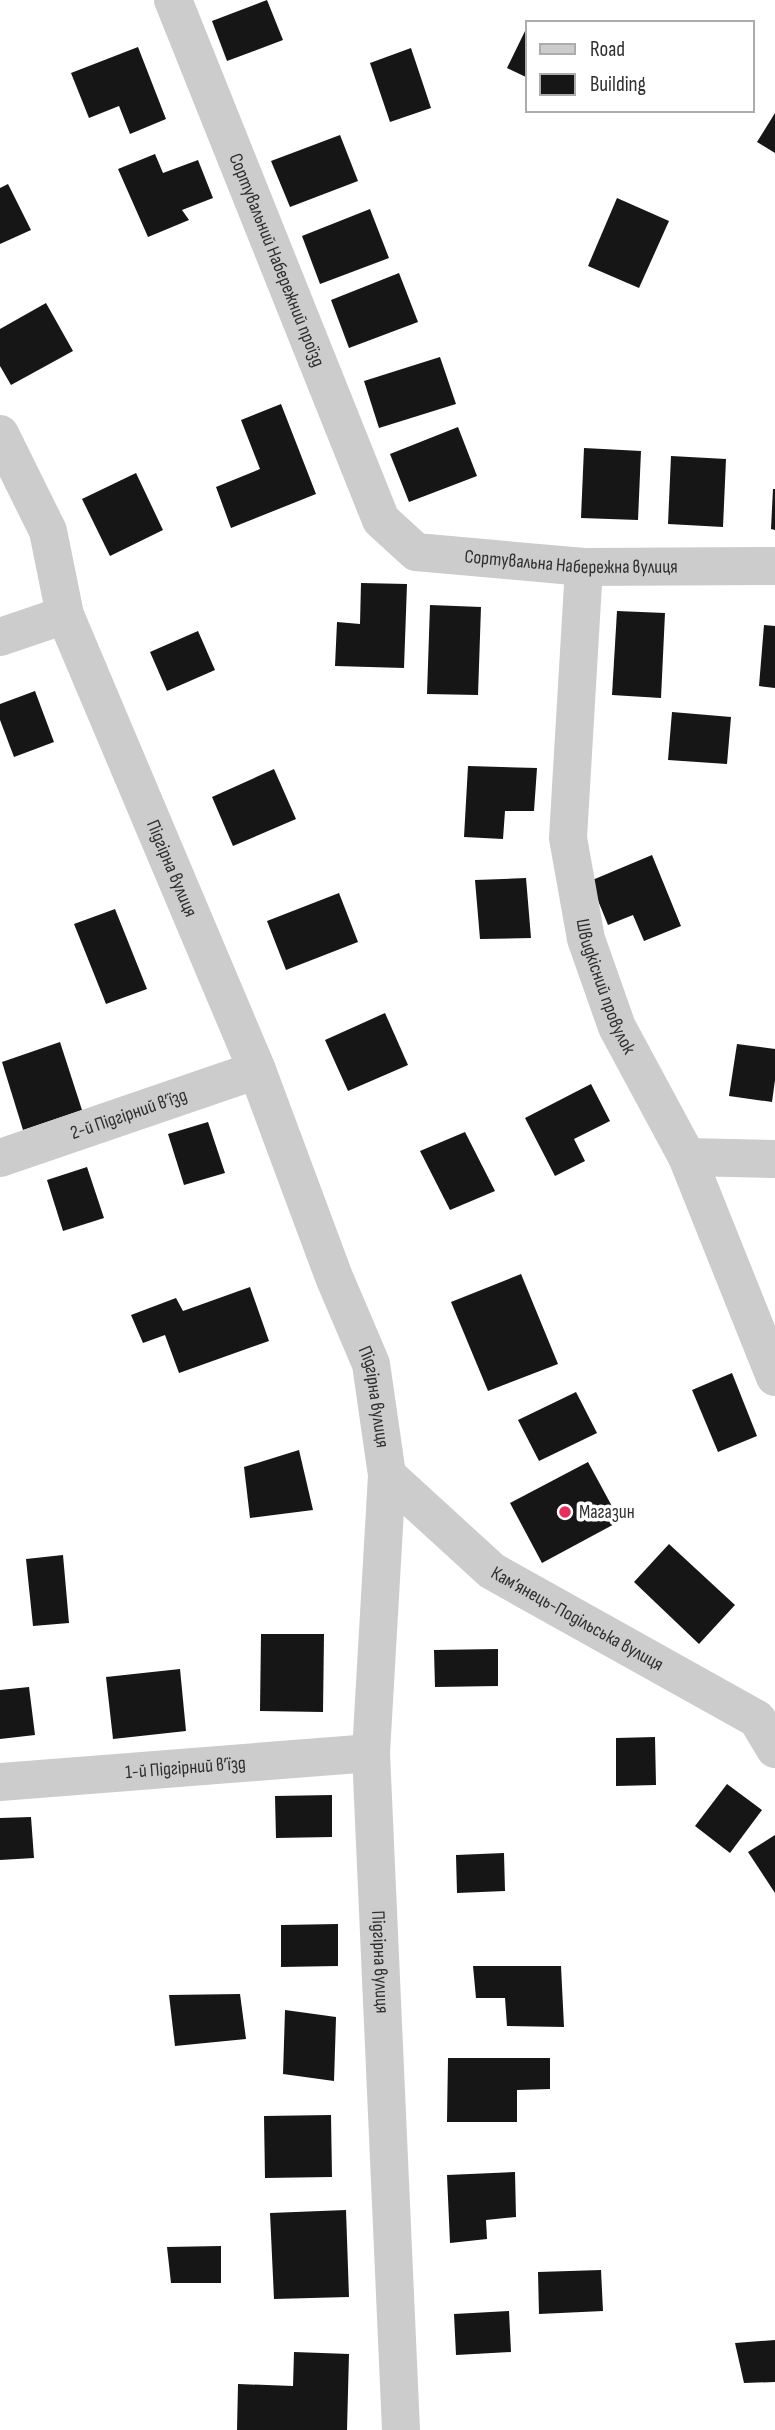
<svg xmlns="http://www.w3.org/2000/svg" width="775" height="2430" viewBox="0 0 775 2430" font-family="'Sofia Sans Condensed',sans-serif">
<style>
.building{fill:#161616}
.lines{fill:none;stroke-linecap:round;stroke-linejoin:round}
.minor{stroke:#ccc;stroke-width:38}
.poi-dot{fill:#e92d5d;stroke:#fff;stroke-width:2.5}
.labels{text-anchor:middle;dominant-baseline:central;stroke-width:7;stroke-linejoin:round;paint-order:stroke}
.street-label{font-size:19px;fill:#2f2f2f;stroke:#fff}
.poi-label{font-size:19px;fill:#2f2f2f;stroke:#fff;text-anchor:start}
</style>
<rect width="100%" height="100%" fill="#fff"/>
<!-- building -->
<g class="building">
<polygon points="267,0 283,40 227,61 212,21"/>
<polygon points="526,29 528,30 528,78 507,68"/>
<polygon points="138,47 166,119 130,134 119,106 89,118 71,73"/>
<polygon points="411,48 431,108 390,122 370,63"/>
<polygon points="775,113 775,153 757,142"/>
<polygon points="340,135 358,181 290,207 271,161"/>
<polygon points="155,154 163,173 198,160 213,198 182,210 189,220 148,237 118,169"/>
<polygon points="8,184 31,230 0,244 0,188"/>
<polygon points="617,198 669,221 639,288 588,266"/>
<polygon points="370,209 389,258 320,284 302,236"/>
<polygon points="399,273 418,322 349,348 331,300"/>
<polygon points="46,303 73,351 11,385 0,366 0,329"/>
<polygon points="440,357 456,404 379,428 364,381"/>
<polygon points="281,404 316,494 231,528 216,487 260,469 241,420"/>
<polygon points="458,427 477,476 409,502 390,454"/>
<polygon points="584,448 641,451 638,520 581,518"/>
<polygon points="671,456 726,459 723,527 668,524"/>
<polygon points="136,473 163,530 110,556 82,499"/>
<polygon points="773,489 775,489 775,530 771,529"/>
<polygon points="361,583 407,584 404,668 335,666 337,622 360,624"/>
<polygon points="430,605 481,607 478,695 427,694"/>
<polygon points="617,611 665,613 661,698 612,695"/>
<polygon points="764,625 775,626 775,688 759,686"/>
<polygon points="198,631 215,670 167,691 150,652"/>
<polygon points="35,691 54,742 14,757 0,720 0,704"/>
<polygon points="672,712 731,717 727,764 668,760"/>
<polygon points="468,766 537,768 534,811 505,811 503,839 464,837"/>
<polygon points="274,769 296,819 233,846 212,797"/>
<polygon points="652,855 681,926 644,941 633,915 608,925 590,881"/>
<polygon points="526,878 531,938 480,939 475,880"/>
<polygon points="339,893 358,942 286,970 267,921"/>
<polygon points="115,909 147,989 106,1004 74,924"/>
<polygon points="385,1013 408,1065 348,1091 325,1040"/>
<polygon points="60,1042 82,1110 23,1130 2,1062"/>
<polygon points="737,1044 775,1049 775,1080 772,1102 729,1096"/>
<polygon points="591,1084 610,1121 574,1139 585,1161 555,1176 525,1118"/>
<polygon points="208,1122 225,1173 184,1185 168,1134"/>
<polygon points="465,1132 495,1191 450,1210 420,1151"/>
<polygon points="87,1167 104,1218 63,1231 47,1180"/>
<polygon points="521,1274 558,1364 488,1391 451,1302"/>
<polygon points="250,1287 269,1341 179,1373 165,1335 143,1343 131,1315 176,1298 183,1311"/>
<polygon points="732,1373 757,1436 718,1452 692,1390"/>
<polygon points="576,1392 597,1433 539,1461 518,1420"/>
<polygon points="299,1450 313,1510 250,1518 244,1467"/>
<polygon points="588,1462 620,1521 542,1563 510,1503"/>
<polygon points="669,1544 735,1605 699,1644 634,1582"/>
<polygon points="63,1555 69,1623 33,1626 26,1559"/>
<polygon points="261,1634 324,1634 323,1712 260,1711"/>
<polygon points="498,1649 498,1686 435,1687 434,1650"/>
<polygon points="180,1669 186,1731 113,1739 106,1677"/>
<polygon points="29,1687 35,1735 0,1739 0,1690"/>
<polygon points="655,1737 656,1785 616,1786 616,1738"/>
<polygon points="727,1784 762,1810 730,1853 695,1826"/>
<polygon points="332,1795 332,1837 276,1838 275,1796"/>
<polygon points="31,1817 34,1858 0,1860 0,1818"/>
<polygon points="775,1835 775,1893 748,1852"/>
<polygon points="504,1853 505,1891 457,1893 456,1855"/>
<polygon points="338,1924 338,1966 281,1967 281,1925"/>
<polygon points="473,1966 561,1966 564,2027 507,2026 505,1998 476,1998"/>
<polygon points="240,1994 246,2039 175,2046 169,1995"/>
<polygon points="285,2010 336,2017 334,2081 283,2074"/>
<polygon points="448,2058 550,2058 550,2089 517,2090 517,2122 447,2122"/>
<polygon points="331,2115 332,2177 265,2178 264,2116"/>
<polygon points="515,2172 516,2217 486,2220 487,2239 450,2243 447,2175"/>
<polygon points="346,2210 349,2297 274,2299 270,2213"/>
<polygon points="221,2246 221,2283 171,2283 167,2247"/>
<polygon points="601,2270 603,2311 539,2314 538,2272"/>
<polygon points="509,2311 511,2352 456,2355 454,2314"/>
<polygon points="775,2340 775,2382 744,2383 735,2343"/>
<polygon points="294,2352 349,2354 347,2430 237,2430 238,2384 293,2386"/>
</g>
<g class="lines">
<!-- minor -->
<g class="minor">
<path id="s1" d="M 173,0 L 381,520 L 416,552 L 584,567 L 775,566"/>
<path id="s2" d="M 0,434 L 48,531 L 65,615 L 257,1070 L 334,1277 L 371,1364 L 387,1475 L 371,1753 L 401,2430"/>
<path id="s3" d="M 584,567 L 568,838 L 586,939 L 617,1027 L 687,1157 L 775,1377"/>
<polyline points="0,637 65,615"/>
<polyline points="687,1157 775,1159"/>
<path id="s4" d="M 0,1158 L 257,1070"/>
<path id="s5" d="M 387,1475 L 492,1571 L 757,1719 L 775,1749"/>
<path id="s6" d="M 0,1782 L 371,1753"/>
</g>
</g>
<!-- markers -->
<circle class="poi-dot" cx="565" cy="1512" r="7"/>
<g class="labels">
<!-- street labels -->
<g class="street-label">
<text stroke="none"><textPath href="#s1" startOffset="280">Сортувальний Набережний проїзд</textPath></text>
<text stroke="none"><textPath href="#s1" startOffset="763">Сортувальна Набережна вулиця</textPath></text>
<text stroke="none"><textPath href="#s2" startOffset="469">Підгірна вулиця</textPath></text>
<text stroke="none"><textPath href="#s3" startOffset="425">Швидкісний провулок</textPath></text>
<text stroke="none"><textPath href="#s4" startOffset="136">2-й Підгірний в’їзд</textPath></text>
<text stroke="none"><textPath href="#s2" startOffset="1036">Підгірна вулиця</textPath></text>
<text stroke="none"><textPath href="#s5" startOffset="240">Кам’янець-Подільська вулиця</textPath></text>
<text stroke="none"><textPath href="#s6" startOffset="186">1-й Підгірний в’їзд</textPath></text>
<text stroke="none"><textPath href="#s2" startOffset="1603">Підгірна вулиця</textPath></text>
</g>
<!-- poi labels -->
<g class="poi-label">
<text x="579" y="1512">Магазин</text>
</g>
</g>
<!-- legend -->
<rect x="526" y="21" width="228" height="91" fill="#ffffff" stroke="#acacac" stroke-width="2"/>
<rect x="540" y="44" width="35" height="10" fill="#cccccc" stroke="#acacac" stroke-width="2"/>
<text x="590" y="56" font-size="21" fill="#2f2f2f">Road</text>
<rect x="540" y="74" width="35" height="21" fill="#161616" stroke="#acacac" stroke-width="2"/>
<text x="590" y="91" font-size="21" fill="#2f2f2f">Building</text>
</svg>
